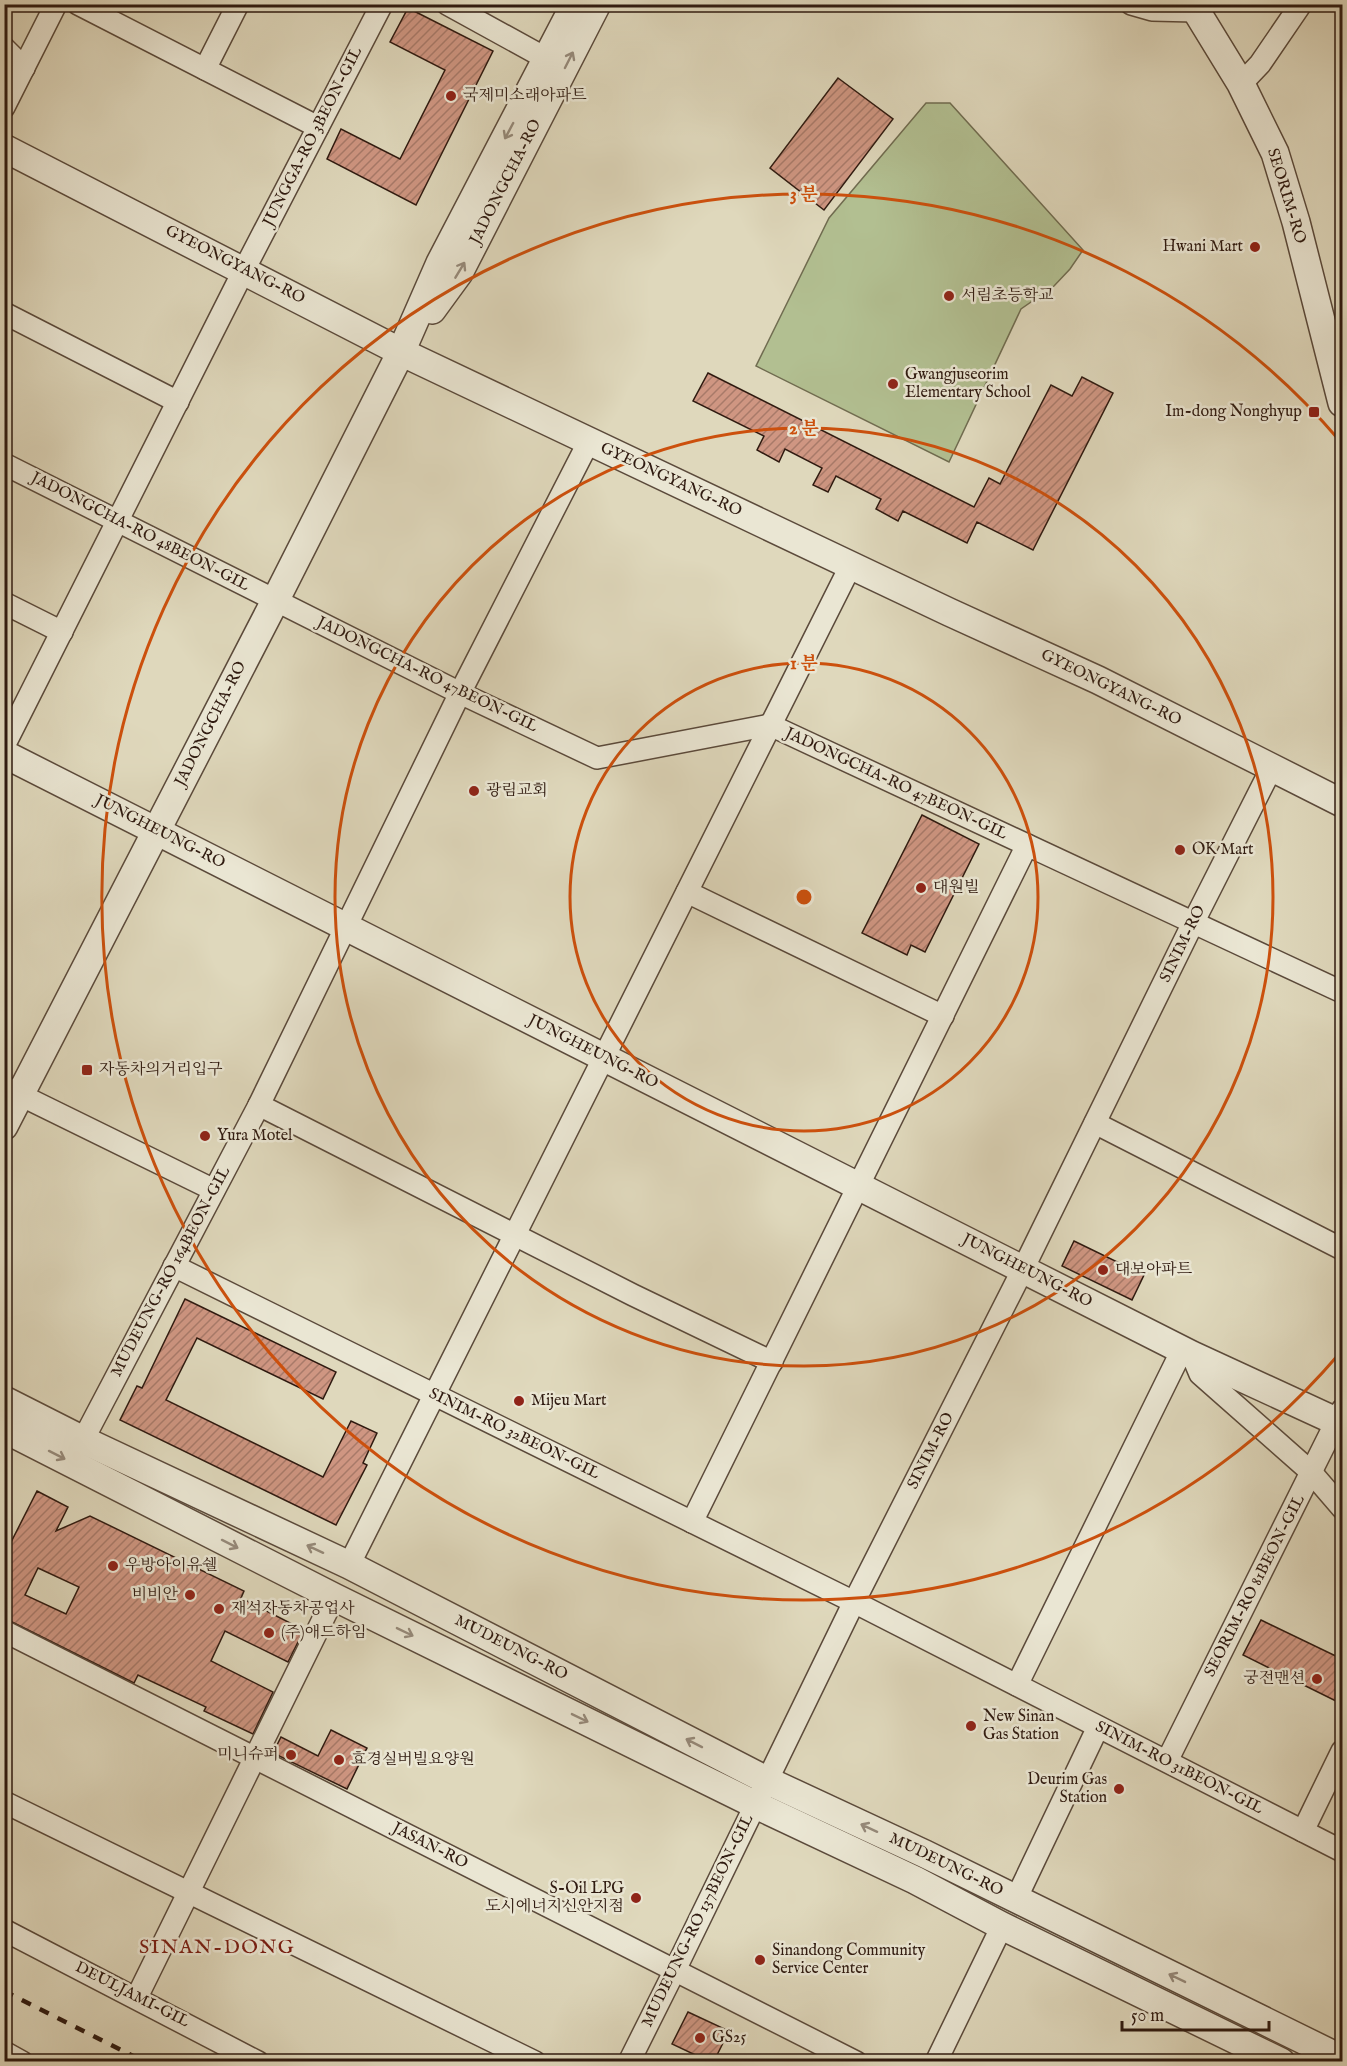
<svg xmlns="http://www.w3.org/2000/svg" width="1347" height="2066" viewBox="0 0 1347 2066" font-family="'IM FELL English','Noto Serif KR',serif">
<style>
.park{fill:#b2bf91;stroke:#706c50;stroke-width:1.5}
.building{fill:url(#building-hatch);stroke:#2f1a10;stroke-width:1.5;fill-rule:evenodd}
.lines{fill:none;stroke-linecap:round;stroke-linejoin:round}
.minor-casing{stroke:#5b4a3b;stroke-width:24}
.tertiary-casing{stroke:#5b4a3b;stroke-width:30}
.minor{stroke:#eae6d3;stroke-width:21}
.tertiary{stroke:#eae6d3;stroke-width:27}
.rail{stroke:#2f1a10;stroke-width:4.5;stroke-dasharray:10 10;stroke-linecap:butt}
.oneway{stroke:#968a7b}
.ring{fill:none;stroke:#cc500d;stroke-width:3}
.poi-dot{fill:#8f2418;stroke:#eae6d3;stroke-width:2}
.labels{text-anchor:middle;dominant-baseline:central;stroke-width:5;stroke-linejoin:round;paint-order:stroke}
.poi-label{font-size:16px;fill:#2f1a10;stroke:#eae6d3;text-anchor:start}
.street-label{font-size:16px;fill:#2f1a10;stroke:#eae6d3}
.quarter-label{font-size:20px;letter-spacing:1.5px;fill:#7a1f14;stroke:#eae6d3}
.centre{fill:#cc500d;stroke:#eae6d3;stroke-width:3}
.ring-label{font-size:18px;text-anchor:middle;font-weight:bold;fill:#cc500d;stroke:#eae6d3;stroke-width:5;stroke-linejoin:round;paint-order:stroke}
</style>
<defs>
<pattern id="building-hatch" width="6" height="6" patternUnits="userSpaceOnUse" patternTransform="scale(1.5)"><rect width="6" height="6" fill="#cf9682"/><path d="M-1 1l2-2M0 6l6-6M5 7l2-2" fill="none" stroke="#a87a69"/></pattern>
</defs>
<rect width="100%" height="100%" fill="#dfd8bc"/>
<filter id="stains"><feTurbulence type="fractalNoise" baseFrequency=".00333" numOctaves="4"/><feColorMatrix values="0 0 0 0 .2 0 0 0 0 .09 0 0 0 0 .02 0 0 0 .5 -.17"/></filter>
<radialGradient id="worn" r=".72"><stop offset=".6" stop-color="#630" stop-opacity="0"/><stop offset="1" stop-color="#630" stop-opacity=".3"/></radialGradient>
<!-- park -->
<polygon class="park" points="926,103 950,103 1083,250 1070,269 1054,286 1021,309 949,462 756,366 829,218"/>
<!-- building -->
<g class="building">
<polygon points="408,8 493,51 416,205 327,159 341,129 400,159 445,70 390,42"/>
<polygon points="838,78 893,119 824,210 770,168"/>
<polygon points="708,373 974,507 989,478 1000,484 1051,385 1072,396 1082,377 1113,393 1033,550 977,522 967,543 903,511 898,521 876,509 881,499 836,476 828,492 813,485 822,468 785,449 779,462 757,450 764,436 693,401"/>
<polygon points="922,815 979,844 925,952 911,945 907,955 862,933"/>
<polygon points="1074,1241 1144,1275 1132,1300 1062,1266"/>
<polygon points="185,1299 336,1372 323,1399 197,1338 166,1400 323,1477 351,1421 377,1433 363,1463 367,1465 336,1525 120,1420 137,1386 142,1388"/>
<path d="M 37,1491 L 68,1507 L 56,1531 L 90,1516 L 244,1591 L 241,1598 L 304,1630 L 288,1662 L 225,1631 L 211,1661 L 273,1692 L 253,1734 L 204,1711 L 206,1707 L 138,1675 L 134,1683 L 4,1618 L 4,1556 ZM 38,1568 L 79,1587 L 66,1614 L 25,1595 Z"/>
<polygon points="1261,1620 1342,1659 1342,1704 1243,1655"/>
<polygon points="331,1730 367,1748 347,1789 273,1753 281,1737 318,1756"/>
<polygon points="688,2012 729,2031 714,2061 708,2061 672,2044"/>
</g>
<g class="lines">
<!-- minor casing -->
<g class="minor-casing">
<g id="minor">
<polyline points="78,4 318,127"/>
<polyline points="447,4 547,59"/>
<polyline points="1131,4 1152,10 1195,11 1199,4"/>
<polyline points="4,48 24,68"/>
<polyline points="205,69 238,4"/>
<polyline points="1241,84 1260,64 1301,4"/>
<polyline points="4,107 56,4"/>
<polyline points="4,313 178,402"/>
<polyline points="4,464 460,693 597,758 770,725 1342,992"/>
<polyline points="4,603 62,632"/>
<polyline points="4,746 244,270 382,4"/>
<polyline points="687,892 943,1016"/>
<polyline points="4,1087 214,1190"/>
<polyline points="259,1105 633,1295 772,1362"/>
<polyline points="1095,1123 1342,1249"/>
<polyline points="174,1266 854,1602 1342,1851"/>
<polyline points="1192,1355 1200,1374 1311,1472 1342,1508"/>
<polyline points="83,1440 258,1107 460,693 589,441"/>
<polyline points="692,1522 1027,845"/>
<polyline points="349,1565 851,565"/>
<polyline points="4,1631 856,2062"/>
<polyline points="1017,1685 1182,1350"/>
<polyline points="1167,1761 1342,1410"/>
<polyline points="4,1802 535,2062"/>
<polyline points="1303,1831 1342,1751"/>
<polyline points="1016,1899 1098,1727"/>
<polyline points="4,1930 258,2062"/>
<polyline points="137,1997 334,1597"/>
<polyline points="4,2052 22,2062"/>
<polyline points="629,2062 675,1970 854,1602 1023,1269 1193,923 1272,767"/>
<polyline points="936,2062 1002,1926"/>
</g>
</g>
<!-- tertiary casing -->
<g class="tertiary-casing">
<g id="tertiary">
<polyline points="1192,4 1241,84 1275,153 1296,222 1342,403"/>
<polyline points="4,148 401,352 949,612 1098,680 1342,803"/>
<polyline points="432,310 459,273 597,4"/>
<polyline points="4,754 1192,1355 1342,1424"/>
<polyline points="4,1126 275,601 401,352 440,263 575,4"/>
<polyline points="4,1400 83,1440 349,1565 768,1781 925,1854 1342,2059"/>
<polyline points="4,1429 334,1597 756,1805 915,1880 1002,1926 1281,2062"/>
</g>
</g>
<!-- minor -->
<use href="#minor" class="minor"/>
<!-- tertiary -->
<use href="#tertiary" class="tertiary"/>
<!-- rail -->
<polyline class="rail" points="4,1991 145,2062"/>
</g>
<!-- one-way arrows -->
<defs><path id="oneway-shaft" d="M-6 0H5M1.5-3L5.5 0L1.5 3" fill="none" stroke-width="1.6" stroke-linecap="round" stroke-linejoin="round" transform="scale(1.5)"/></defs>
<g class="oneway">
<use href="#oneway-shaft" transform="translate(569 60) rotate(-63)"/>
<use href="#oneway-shaft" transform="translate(509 131) rotate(118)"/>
<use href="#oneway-shaft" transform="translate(460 270) rotate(-59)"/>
<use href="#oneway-shaft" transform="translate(57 1455) rotate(27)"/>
<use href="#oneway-shaft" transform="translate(230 1544) rotate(27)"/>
<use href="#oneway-shaft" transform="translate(315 1549) rotate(-155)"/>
<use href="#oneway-shaft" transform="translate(405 1632) rotate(26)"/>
<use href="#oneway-shaft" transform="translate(580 1718) rotate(26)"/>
<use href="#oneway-shaft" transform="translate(694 1743) rotate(-153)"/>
<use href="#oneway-shaft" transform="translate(869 1828) rotate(-155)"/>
<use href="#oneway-shaft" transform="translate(1177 1978) rotate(-154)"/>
</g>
<!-- distance rings -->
<g class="ring">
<circle cx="804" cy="897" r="234"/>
<circle cx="804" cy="897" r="469"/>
<path d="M1339 1354A703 703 0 1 1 1339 440"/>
</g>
<!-- markers -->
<g class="poi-dot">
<circle cx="451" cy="96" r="6"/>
<circle cx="1255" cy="247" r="6"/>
<circle cx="949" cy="296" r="6"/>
<circle cx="893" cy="384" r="6"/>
<rect x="1308" y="406" width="12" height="12" rx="3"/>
<circle cx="474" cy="791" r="6"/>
<circle cx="1180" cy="850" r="6"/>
<circle cx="921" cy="888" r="6"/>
<rect x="81" y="1064" width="12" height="12" rx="3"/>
<circle cx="205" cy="1136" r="6"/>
<circle cx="1103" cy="1270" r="6"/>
<circle cx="519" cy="1401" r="6"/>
<circle cx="113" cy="1566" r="6"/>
<circle cx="190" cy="1595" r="6"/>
<circle cx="219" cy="1609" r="6"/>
<circle cx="269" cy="1633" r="6"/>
<circle cx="1317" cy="1679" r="6"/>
<circle cx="971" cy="1726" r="6"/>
<circle cx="291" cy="1755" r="6"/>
<circle cx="339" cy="1760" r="6"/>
<circle cx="1119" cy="1789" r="6"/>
<circle cx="636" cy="1898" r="6"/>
<circle cx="760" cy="1960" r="6"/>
<circle cx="700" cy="2038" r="6"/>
</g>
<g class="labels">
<!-- poi labels -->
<g class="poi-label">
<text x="463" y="96">국제미소래아파트</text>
<text x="1243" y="247" text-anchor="end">Hwani Mart</text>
<text x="961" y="296">서림초등학교</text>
<text x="905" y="375">Gwangjuseorim<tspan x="905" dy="18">Elementary School</tspan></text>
<text x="1302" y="412" text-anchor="end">Im-dong Nonghyup</text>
<text x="486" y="791">광림교회</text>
<text x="1192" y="850">OK Mart</text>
<text x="933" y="888">대원빌</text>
<text x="99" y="1070">자동차의거리입구</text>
<text x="217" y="1136">Yura Motel</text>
<text x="1115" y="1270">대보아파트</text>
<text x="531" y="1401">Mijeu Mart</text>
<text x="125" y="1566">우방아이유쉘</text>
<text x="178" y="1595" text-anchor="end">비비안</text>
<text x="231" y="1609">재석자동차공업사</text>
<text x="281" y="1633">(주)애드하임</text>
<text x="1305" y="1679" text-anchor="end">궁전맨션</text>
<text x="983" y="1717">New Sinan<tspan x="983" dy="18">Gas Station</tspan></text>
<text x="279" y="1755" text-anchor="end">미니슈퍼</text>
<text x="351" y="1760">효경실버빌요양원</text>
<text x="1107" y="1780" text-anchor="end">Deurim Gas<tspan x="1107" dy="18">Station</tspan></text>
<text x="624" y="1889" text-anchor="end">S-Oil LPG<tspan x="624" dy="18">도시에너지신안지점</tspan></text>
<text x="772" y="1951">Sinandong Community<tspan x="772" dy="18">Service Center</tspan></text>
<text x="712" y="2038">GS25</text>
</g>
<!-- street labels -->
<g class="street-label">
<text transform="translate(313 137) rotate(-63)">JUNGGA-RO 3BEON-GIL</text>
<text transform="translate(506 182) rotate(-63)">JADONGCHA-RO</text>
<text transform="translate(1286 196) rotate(73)">SEORIM-RO</text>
<text transform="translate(235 265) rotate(27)">GYEONGYANG-RO</text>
<text transform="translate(671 480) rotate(25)">GYEONGYANG-RO</text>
<text transform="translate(140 532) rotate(27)">JADONGCHA-RO 48BEON-GIL</text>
<text transform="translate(427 675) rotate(26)">JADONGCHA-RO 47BEON-GIL</text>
<text transform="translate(1111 688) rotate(26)">GYEONGYANG-RO</text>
<text transform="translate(211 724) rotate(-63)">JADONGCHA-RO</text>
<text transform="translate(896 784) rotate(25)">JADONGCHA-RO 47BEON-GIL</text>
<text transform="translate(160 832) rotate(27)">JUNGHEUNG-RO</text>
<text transform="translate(1183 944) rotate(-64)">SINIM-RO</text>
<text transform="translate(593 1052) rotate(27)">JUNGHEUNG-RO</text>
<text transform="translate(1027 1271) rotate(27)">JUNGHEUNG-RO</text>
<text transform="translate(171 1272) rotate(-62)">MUDEUNG-RO 164BEON-GIL</text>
<text transform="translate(514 1434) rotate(26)">SINIM-RO 32BEON-GIL</text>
<text transform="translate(931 1451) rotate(-63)">SINIM-RO</text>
<text transform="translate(1255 1586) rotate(-63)">SEORIM-RO 81BEON-GIL</text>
<text transform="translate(511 1648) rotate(27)">MUDEUNG-RO</text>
<text transform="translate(1179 1768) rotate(27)">SINIM-RO 31BEON-GIL</text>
<text transform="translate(430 1846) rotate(27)">JASAN-RO</text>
<text transform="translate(946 1865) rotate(26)">MUDEUNG-RO</text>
<text transform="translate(698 1921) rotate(-64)">MUDEUNG-RO 137BEON-GIL</text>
<text transform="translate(132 1995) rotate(27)">DEULJAMI-GIL</text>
</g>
<!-- quarter labels -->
<g class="quarter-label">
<text x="217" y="1947">SINAN-DONG</text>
</g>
</g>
<circle cx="804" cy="897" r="9" class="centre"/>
<g class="ring-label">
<text x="804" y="200">3 분</text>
<text x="804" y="434">2 분</text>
<text x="804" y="669">1 분</text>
</g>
<!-- margin -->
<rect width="1347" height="2066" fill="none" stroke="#dfd8bc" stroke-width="24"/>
<rect x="6" y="6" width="1335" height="2054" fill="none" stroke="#2f1a10" stroke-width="3"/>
<rect x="12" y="12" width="1323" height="2042" fill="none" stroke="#2f1a10" stroke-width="1.5"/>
<!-- scale -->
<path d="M1122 2021v9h147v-9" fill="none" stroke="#2f1a10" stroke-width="3"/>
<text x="1131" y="2021" font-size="18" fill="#2f1a10" stroke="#eae6d3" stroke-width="4.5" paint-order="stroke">50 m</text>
<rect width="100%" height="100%" filter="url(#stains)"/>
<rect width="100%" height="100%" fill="url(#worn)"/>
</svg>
